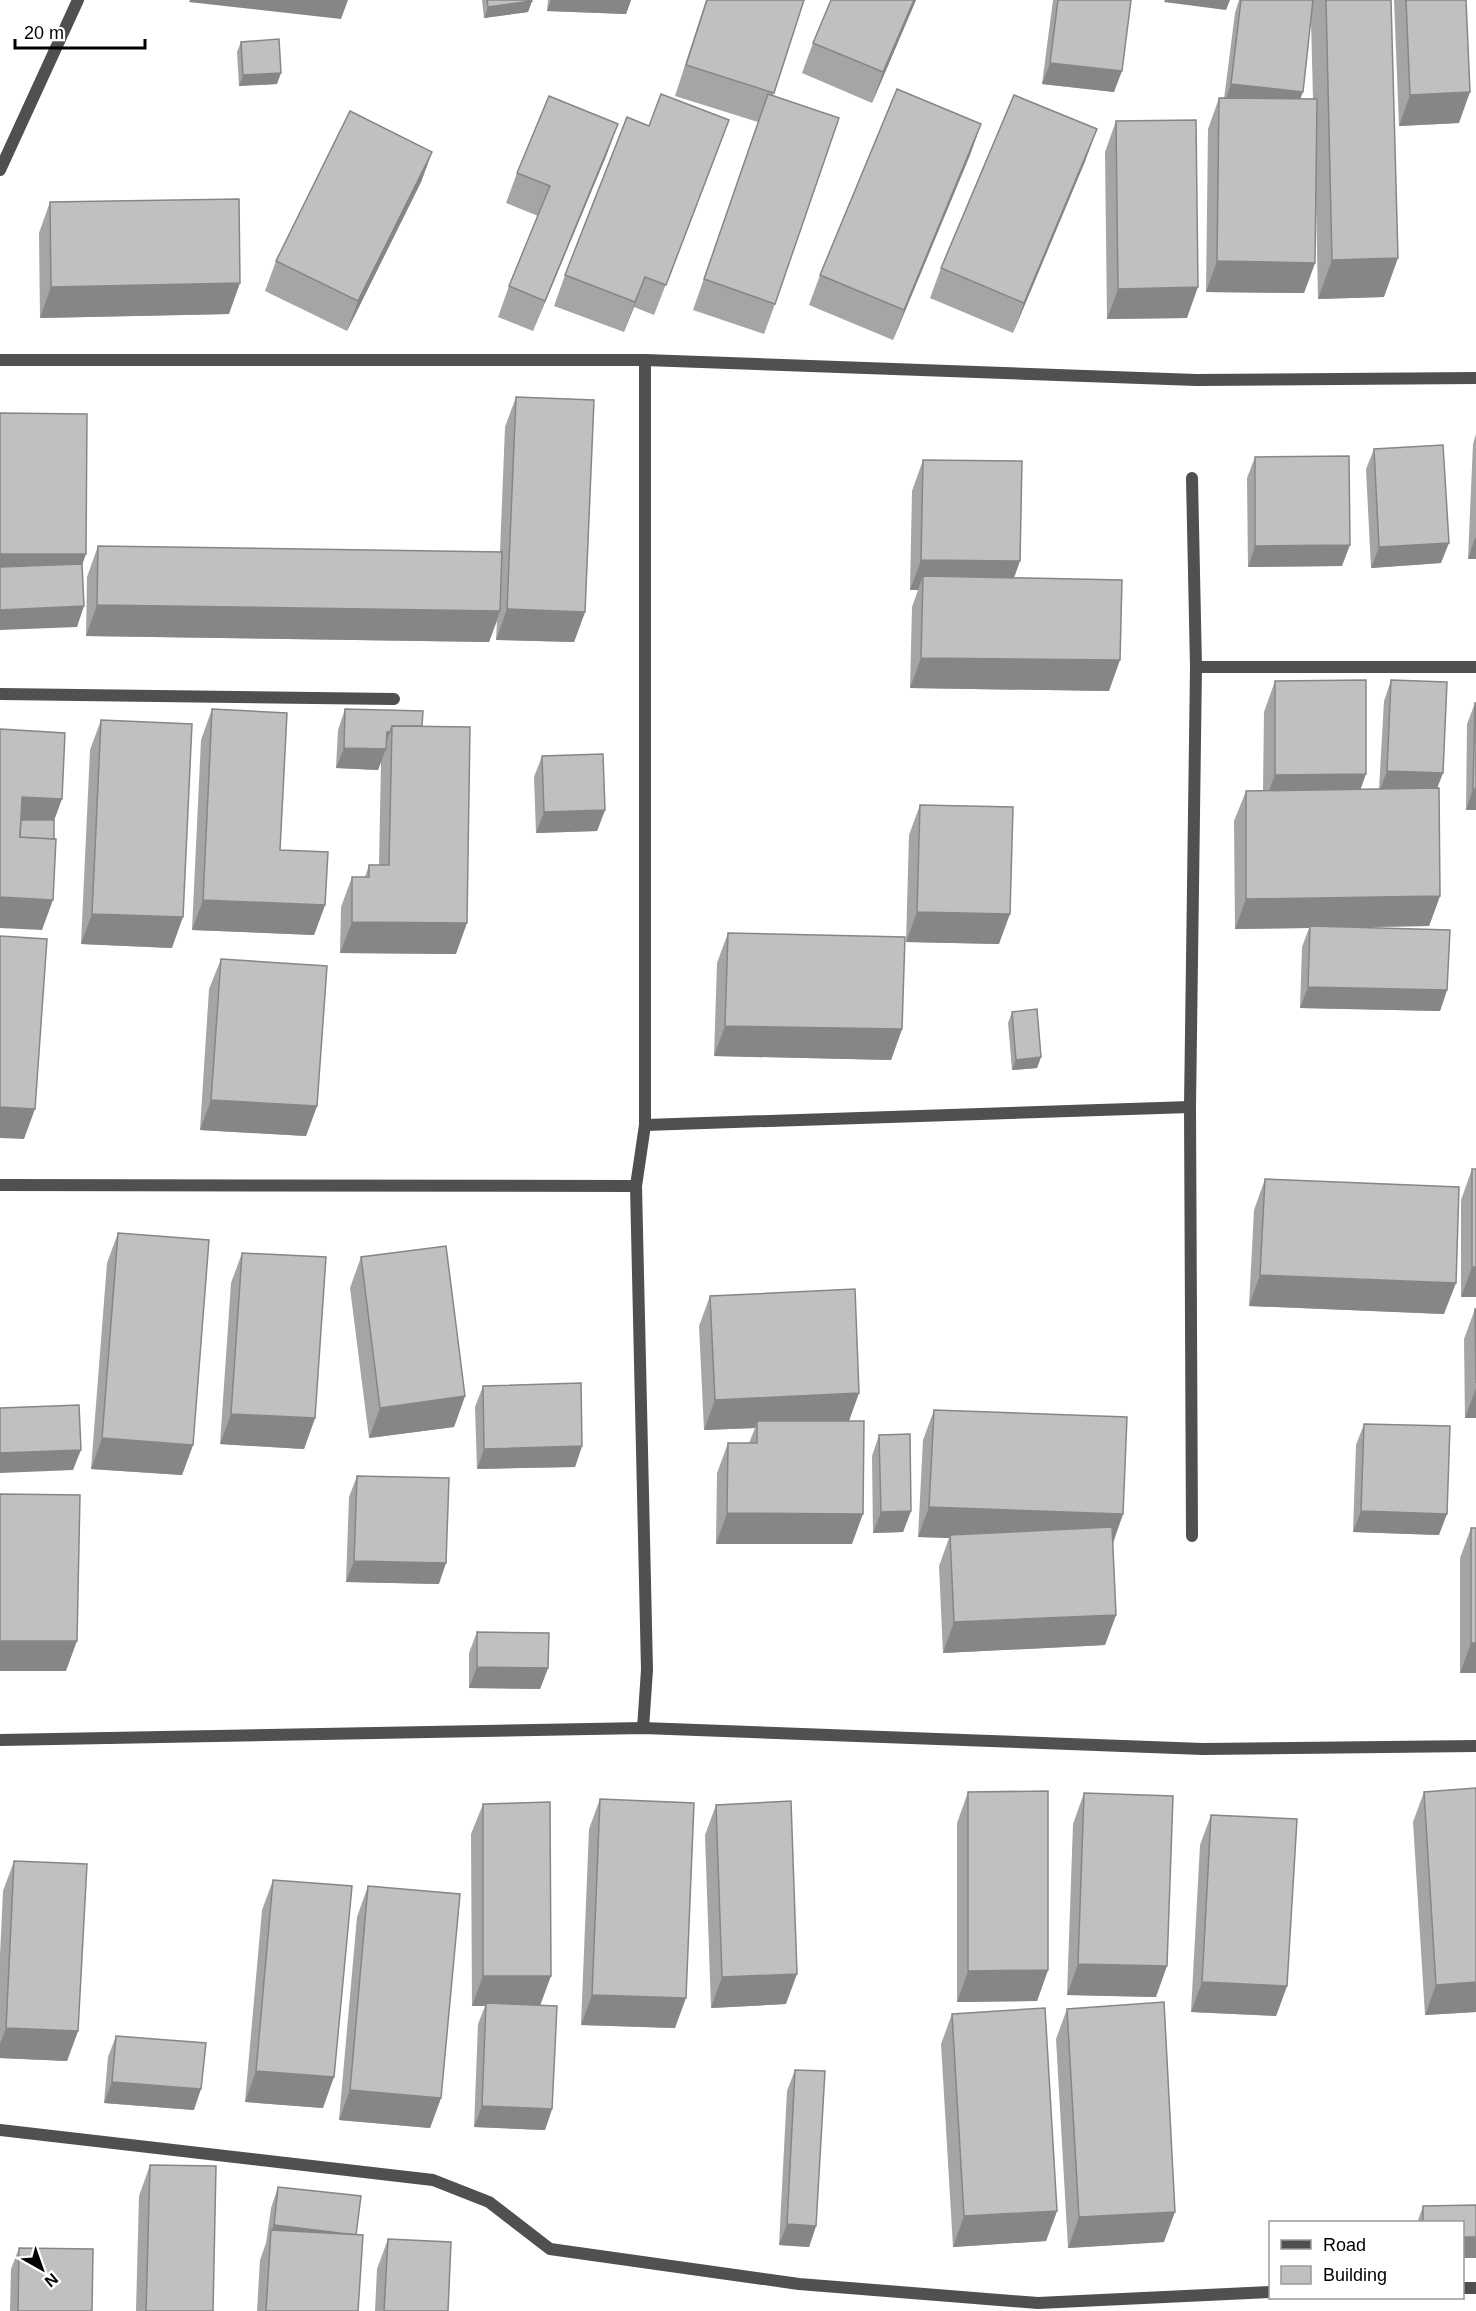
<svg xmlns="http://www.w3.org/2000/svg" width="1476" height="2311" viewBox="0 0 1476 2311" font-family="Arial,sans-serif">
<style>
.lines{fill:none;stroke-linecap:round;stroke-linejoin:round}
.street{stroke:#505050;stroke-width:12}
.wall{fill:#a5a5a5;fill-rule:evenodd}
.shaded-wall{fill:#868686}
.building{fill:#c0c0c0;stroke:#868686;stroke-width:1.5}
</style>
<rect width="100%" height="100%" fill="#fff"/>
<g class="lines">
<!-- street -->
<g class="street">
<polyline points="0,170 78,0"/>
<polyline points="0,360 645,360 1196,380 1476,378"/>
<polyline points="1196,667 1476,667"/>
<polyline points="0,694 394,699"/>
<polyline points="645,1125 1190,1107"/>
<polyline points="0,1185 636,1186"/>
<polyline points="1192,1536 1190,1107 1196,667 1192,478"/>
<polyline points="643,1728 647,1670 636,1186 645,1125 645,360"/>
<polyline points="0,1740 643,1728 1203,1749 1476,1746"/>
<polyline points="0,2130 433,2180 489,2202 550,2249 799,2284 1038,2303 1270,2292"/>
<polyline points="1462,2288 1476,2288"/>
</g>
</g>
<!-- wall -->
<g class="wall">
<polygon points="482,0 531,0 532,1 528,12 484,18"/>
<polygon points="548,0 631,0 626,14 547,11"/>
<polygon points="706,0 804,0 773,96 775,304 764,334 693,310 758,122 675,96"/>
<polygon points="831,0 916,0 872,103 802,73 813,43"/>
<polygon points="1053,0 1131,0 1114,92 1042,84"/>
<path d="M 1239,0 L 1391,0 L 1384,297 L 1318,299 L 1316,202 L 1315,263 L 1304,293 L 1206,292 L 1208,129 L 1219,98 L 1224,99 L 1235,13 ZM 1311,20 L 1313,99 L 1300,99 Z"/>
<polygon points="1394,0 1466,0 1459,123 1399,126"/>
<polygon points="241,42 277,84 239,86 237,52"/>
<polygon points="1116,121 1187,318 1107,319 1105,152"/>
<polygon points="981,124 970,155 893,340 809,305 820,275"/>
<polygon points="649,126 718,150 654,315 634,307 624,332 554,306 565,275"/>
<polygon points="432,152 421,182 347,331 265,291 276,261"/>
<polygon points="607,154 533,331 498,317 509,286 538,216 506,203 517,173"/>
<polygon points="1086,159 1013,333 930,298 941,268"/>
<polygon points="50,202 229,314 40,318 39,233"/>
<polygon points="516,397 585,612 574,642 496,640 497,621 489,642 86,636 87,577 98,546 500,552 505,427"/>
<polygon points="1476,434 1476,559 1468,559 1473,444"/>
<polygon points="1374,449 1441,563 1371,568 1366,469"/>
<polygon points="1255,457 1342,566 1248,567 1247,478"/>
<polygon points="923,460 1014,578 1109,691 910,688 912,607 918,590 910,590 912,491"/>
<polygon points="1391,680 1438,788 1440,896 1429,926 1358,927 1447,990 1440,1011 1300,1008 1302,947 1309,928 1235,929 1234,821 1246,791 1263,791 1264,712 1275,681 1361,789 1379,789 1384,701"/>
<polygon points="1475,703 1476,703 1476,810 1466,810 1467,724"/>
<polygon points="212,709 280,850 325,905 314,935 192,930 201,740"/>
<polygon points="345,709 422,726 456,954 340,953 341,907 352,877 365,877 369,865 379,865 381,761 378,770 336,768 338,730"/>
<polygon points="101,720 172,948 81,944 90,750"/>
<polygon points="542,756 605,810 597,831 536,833 534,777"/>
<polygon points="920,805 999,944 906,942 909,835"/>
<polygon points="728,933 902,1029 891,1060 714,1056 717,963"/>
<polygon points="221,959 317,1106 306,1136 200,1130 209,989"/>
<polygon points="1012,1012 1041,1057 1037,1068 1012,1070 1008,1023"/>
<polygon points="1472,1169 1476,1169 1476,1297 1461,1297 1461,1200"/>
<polygon points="1265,1179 1444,1314 1249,1306 1254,1210"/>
<polygon points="118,1233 193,1445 182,1475 91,1469 107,1263"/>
<polygon points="242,1253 315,1418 304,1449 220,1444 231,1283"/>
<polygon points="361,1257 465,1396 454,1427 369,1438 350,1288"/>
<polygon points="710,1296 859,1393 849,1421 852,1544 716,1544 717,1473 728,1443 749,1443 755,1428 704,1430 699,1326"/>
<polygon points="1475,1309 1476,1309 1476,1418 1465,1418 1464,1339"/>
<polygon points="483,1386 582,1446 575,1467 477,1469 475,1407"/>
<polygon points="934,1410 1123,1514 1113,1544 1116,1615 1105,1645 943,1653 939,1566 949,1538 918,1537 923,1440"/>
<polygon points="1364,1424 1439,1535 1353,1532 1356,1445"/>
<polygon points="879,1435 911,1511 903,1532 873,1533 872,1456"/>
<polygon points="357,1476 439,1584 346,1582 349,1497"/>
<polygon points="1471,1528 1476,1673 1460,1673 1460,1558"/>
<polygon points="477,1632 548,1668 540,1689 469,1688 469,1653"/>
<polygon points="1476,1788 1476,2012 1425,2015 1413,1822 1424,1792"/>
<polygon points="968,1792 1048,1970 1037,2001 957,2002 957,1823"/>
<polygon points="1084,1793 1156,1997 1067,1995 1073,1824"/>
<polygon points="600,1799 675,2028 581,2025 589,1829"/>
<polygon points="483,1804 540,2005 552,2109 545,2130 474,2127 478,2024 485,2006 472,2006 471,1834"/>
<polygon points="716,1805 786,2004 711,2008 705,1835"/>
<polygon points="1211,1815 1287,1986 1276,2016 1191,2012 1200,1845"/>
<polygon points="14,1861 78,2031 67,2061 0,2058 0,1955 3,1891"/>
<polygon points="273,1880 323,2108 245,2102 262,1910"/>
<polygon points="368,1886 441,2098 430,2128 339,2120 357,1917"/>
<polygon points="1067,2009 1164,2242 1068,2248 1056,2039"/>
<polygon points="952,2014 1057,2211 1046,2241 953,2247 941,2044"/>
<polygon points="116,2036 194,2110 104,2103 108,2057"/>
<polygon points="795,2070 816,2226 809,2247 779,2245 787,2091"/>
<polygon points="150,2165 213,2311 136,2311 139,2196"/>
<polygon points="278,2187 356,2235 358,2311 257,2311 260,2260 266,2243 271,2208"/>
<polygon points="1476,2205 1476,2258 1462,2258 1462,2223 1417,2223 1423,2206"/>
<polygon points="388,2239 448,2311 375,2311 377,2269"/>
<polygon points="19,2248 92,2311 10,2311 11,2269"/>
</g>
<!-- shaded-wall -->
<g class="shaded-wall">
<polygon points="190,0 348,0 341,19 189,2"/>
<polygon points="551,0 631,0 626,14 547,11"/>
<polygon points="914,0 916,0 872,103 883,72"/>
<polygon points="1165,0 1230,0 1226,10 1164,2"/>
<polygon points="532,1 528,12 484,18 488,7"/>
<polygon points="1050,63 1122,71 1114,92 1042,84"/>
<polygon points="281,73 277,84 239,86 243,75"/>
<polygon points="1231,84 1303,92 1295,112 1224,105"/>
<polygon points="1470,92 1459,123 1399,126 1410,95"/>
<polygon points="618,124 607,154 533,331 545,301"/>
<polygon points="981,124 970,155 893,340 904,310"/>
<polygon points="1097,129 1086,159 1013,333 1024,303"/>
<polygon points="432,152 421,182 347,331 358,301"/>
<polygon points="1398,258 1384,297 1318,299 1332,260"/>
<polygon points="1217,261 1315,263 1304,293 1206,292"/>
<polygon points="645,277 634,307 624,332 635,302"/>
<polygon points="240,283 229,314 40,318 51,287"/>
<polygon points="1198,287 1187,318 1107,319 1118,289"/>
<polygon points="1475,538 1476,538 1476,559 1468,559"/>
<polygon points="1449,543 1441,563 1371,568 1379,547"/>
<polygon points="1350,545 1342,566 1248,567 1255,546"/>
<polygon points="0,554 86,554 75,585 0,584"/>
<polygon points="921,560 1020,561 1009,592 923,576 918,590 910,590"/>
<polygon points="97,605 500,611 489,642 86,636"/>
<polygon points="84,606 77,627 0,630 0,610"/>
<polygon points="507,609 585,612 574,642 496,640"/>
<polygon points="921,658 1120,660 1109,691 910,688"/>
<polygon points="387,732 390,732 384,749 386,749 378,770 336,768 344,748"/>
<polygon points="1387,771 1443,773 1435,794 1379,792"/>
<polygon points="1366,774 1355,805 1263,806 1275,775"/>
<polygon points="1473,789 1476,789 1476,810 1466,810"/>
<polygon points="22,797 62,799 51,829 17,827"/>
<polygon points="605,810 597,831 536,833 544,812"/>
<polygon points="1440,896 1429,926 1310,928 1310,926 1309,928 1235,929 1246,899"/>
<polygon points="0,897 53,900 42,930 0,928"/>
<polygon points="203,900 325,905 314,935 192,930"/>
<polygon points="917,912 1010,914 999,944 906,942"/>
<polygon points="92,914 183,917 172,948 81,944"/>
<polygon points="352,922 467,923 456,954 340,953"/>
<polygon points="1308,987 1447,990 1440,1011 1300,1008"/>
<polygon points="725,1026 902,1029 891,1060 714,1056"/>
<polygon points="1041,1057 1037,1068 1012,1070 1016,1060"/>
<polygon points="211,1100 317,1106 306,1136 200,1130"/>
<polygon points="0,1107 35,1109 24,1139 0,1138"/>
<polygon points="1472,1267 1476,1267 1476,1297 1461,1297"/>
<polygon points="1260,1275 1456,1283 1444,1314 1249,1306"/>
<polygon points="1476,1388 1476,1418 1465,1418"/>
<polygon points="859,1393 848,1423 757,1421 755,1428 704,1430 715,1400"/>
<polygon points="465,1396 454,1427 369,1438 380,1408"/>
<polygon points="231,1414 315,1418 304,1449 220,1444"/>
<polygon points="102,1438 193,1445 182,1475 91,1469"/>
<polygon points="582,1446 575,1467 477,1469 484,1449"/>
<polygon points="81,1450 73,1470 0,1473 0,1453"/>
<polygon points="929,1507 1123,1514 1112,1544 950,1535 949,1538 918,1537"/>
<polygon points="911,1511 903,1532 873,1533 881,1512"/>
<polygon points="1361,1511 1447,1514 1439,1535 1353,1532"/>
<polygon points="727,1513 863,1514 852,1544 716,1544"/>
<polygon points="354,1561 446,1563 439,1584 346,1582"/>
<polygon points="1116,1615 1105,1645 943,1653 954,1622"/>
<polygon points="0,1641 77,1641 66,1671 0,1671"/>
<polygon points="1471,1643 1476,1643 1476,1673 1460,1673"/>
<polygon points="477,1667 548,1668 540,1689 469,1688"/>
<polygon points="1078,1964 1167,1966 1156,1997 1067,1995"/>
<polygon points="1048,1970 1037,2001 957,2002 968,1971"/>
<polygon points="797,1974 786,2004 711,2008 722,1977"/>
<polygon points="483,1976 551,1976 540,2006 486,2003 485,2006 472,2006"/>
<polygon points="1202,1982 1287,1986 1276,2016 1191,2012"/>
<polygon points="1476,1982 1476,2012 1425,2015 1436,1985"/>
<polygon points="592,1995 686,1998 675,2028 581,2025"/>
<polygon points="6,2028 78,2031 67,2061 0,2058 0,2044"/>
<polygon points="256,2071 334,2077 323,2108 245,2102"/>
<polygon points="112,2082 201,2089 194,2110 104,2103"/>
<polygon points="350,2090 441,2098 430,2128 339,2120"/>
<polygon points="482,2106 552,2109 545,2130 474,2127"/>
<polygon points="1057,2211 1046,2241 953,2247 964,2216"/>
<polygon points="1175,2212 1164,2242 1068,2248 1079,2217"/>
<polygon points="787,2224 816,2226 809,2247 779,2245"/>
<polygon points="274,2225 356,2235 271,2232"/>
<rect x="1462" y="2237" width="14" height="21"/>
</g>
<!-- building -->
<g class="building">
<polygon points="487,0 531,0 532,1 488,7"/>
<polygon points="707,0 804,0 774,93 686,65"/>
<polygon points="831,0 914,0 883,72 813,43"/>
<polygon points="1058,0 1131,0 1122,71 1050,63"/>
<polygon points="1241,0 1313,0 1303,92 1231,84"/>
<polygon points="1326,0 1391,0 1398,258 1332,260"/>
<polygon points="1406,0 1466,0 1470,92 1410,95"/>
<polygon points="279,39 281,73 243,75 241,42"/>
<polygon points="897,89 981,124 904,310 820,275"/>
<polygon points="661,94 729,120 666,285 645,277 635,302 565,275 627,117 649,126"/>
<polygon points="768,94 839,118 775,304 704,279"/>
<polygon points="1014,95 1097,129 1024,303 941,268"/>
<polygon points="549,96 618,124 545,301 509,286 550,186 517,173"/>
<polygon points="1219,98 1317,99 1315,263 1217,261"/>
<polygon points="350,111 432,152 358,301 276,261"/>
<polygon points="1196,120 1198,287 1118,289 1116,121"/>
<polygon points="239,199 240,283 51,287 50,202"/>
<polygon points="516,397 594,400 585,612 507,609"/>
<polygon points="0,413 87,414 86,554 0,554"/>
<polygon points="1443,445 1449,543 1379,547 1374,449"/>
<polygon points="1349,456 1350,545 1255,546 1255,457"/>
<polygon points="923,460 1022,461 1020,561 921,560"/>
<polygon points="98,546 502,552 500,611 97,605"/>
<polygon points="82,564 84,606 0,610 0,567"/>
<polygon points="923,576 1122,580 1120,660 921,658"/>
<polygon points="1366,680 1366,774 1275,775 1275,681"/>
<polygon points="1391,680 1447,682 1443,773 1387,771"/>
<polygon points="1475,703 1476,703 1476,789 1473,789"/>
<polygon points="212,709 287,713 280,850 328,852 325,905 203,900"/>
<polygon points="345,709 423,711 422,726 392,726 390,732 387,732 386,749 344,748"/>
<polygon points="101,720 192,724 183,917 92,914"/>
<polygon points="392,726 470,727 467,923 352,922 352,877 369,877 369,865 389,865"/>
<polygon points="0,729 65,733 62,799 22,797 20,837 56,839 53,900 0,897"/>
<polygon points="603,754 605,810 544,812 542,756"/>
<polygon points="1439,788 1440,896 1246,899 1246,791"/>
<polygon points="920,805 1013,807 1010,914 917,912"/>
<polygon points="21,820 54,820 54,839 20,837"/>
<polygon points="1310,926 1450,930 1447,990 1308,987"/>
<polygon points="728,933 905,937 902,1029 725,1026"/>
<polygon points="0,936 47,939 35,1109 0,1107"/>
<polygon points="221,959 327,966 317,1106 211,1100"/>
<polygon points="1037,1009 1041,1057 1016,1060 1012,1012"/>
<rect x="1472" y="1169" width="4" height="98"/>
<polygon points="1265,1179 1459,1187 1456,1283 1260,1275"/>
<polygon points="118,1233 209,1240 193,1445 102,1438"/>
<polygon points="446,1246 465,1396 380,1408 361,1257"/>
<polygon points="242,1253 326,1257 315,1418 231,1414"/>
<polygon points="855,1289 859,1393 715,1400 710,1296"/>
<polygon points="1475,1309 1476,1309 1476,1383"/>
<polygon points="581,1383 582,1446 484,1449 483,1386"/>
<polygon points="79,1405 81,1450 0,1453 0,1408"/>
<polygon points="934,1410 1127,1417 1123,1514 929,1507"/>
<polygon points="757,1421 864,1421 863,1514 727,1513 728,1443 757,1443"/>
<polygon points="1364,1424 1450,1426 1447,1514 1361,1511"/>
<polygon points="910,1434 911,1511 881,1512 879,1435"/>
<polygon points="357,1476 449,1478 446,1563 354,1561"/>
<polygon points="0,1494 80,1495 77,1641 0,1641"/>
<polygon points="1112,1527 1116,1615 954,1622 950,1535"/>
<rect x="1471" y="1528" width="5" height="115"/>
<polygon points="477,1632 549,1633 548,1668 477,1667"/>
<polygon points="1476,1788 1476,1982 1436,1985 1424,1792"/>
<polygon points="1048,1791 1048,1970 968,1971 968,1792"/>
<polygon points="1084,1793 1173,1796 1167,1966 1078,1964"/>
<polygon points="600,1799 694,1803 686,1998 592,1995"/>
<polygon points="791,1801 797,1974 722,1977 716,1805"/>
<polygon points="550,1802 551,1976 483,1976 483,1804"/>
<polygon points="1211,1815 1297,1819 1287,1986 1202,1982"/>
<polygon points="14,1861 87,1864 78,2031 6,2028"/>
<polygon points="273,1880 352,1886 334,2077 256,2071"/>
<polygon points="368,1886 460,1894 441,2098 350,2090"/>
<polygon points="1164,2002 1175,2212 1079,2217 1067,2009"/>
<polygon points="486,2003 557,2006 552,2109 482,2106"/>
<polygon points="1045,2008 1057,2211 964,2216 952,2014"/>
<polygon points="116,2036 206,2043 201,2089 112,2082"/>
<polygon points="795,2070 825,2071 816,2226 787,2224"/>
<polygon points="150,2165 216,2166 213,2311 146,2311"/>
<polygon points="278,2187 361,2196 356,2235 274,2225"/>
<polygon points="1476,2205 1476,2237 1462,2237 1462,2223 1423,2223 1423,2206"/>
<polygon points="271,2230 363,2235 358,2311 266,2311"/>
<polygon points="388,2239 451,2242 448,2311 384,2311"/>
<polygon points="19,2248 93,2249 92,2311 18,2311"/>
</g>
<!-- legend -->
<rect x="1269" y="2221" width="195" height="78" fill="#ffffff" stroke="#999999" stroke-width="1.5"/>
<rect x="1281" y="2240" width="30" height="9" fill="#505050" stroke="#999999" stroke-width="1.5"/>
<text x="1323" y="2251" font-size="18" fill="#000000">Road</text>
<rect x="1281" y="2266" width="30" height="18" fill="#c0c0c0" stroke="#999999" stroke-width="1.5"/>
<text x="1323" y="2281" font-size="18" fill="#000000">Building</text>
<!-- north arrow -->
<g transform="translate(42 2269) rotate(140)" stroke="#ffffff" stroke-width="4.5" paint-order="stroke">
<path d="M0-4.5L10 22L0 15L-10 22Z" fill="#000000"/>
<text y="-9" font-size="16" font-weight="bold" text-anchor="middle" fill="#000000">N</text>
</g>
<!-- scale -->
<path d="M15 39v9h130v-9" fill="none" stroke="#000000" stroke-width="3"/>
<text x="24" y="39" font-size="18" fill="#000000" stroke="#ffffff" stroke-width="4.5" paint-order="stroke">20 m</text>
</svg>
